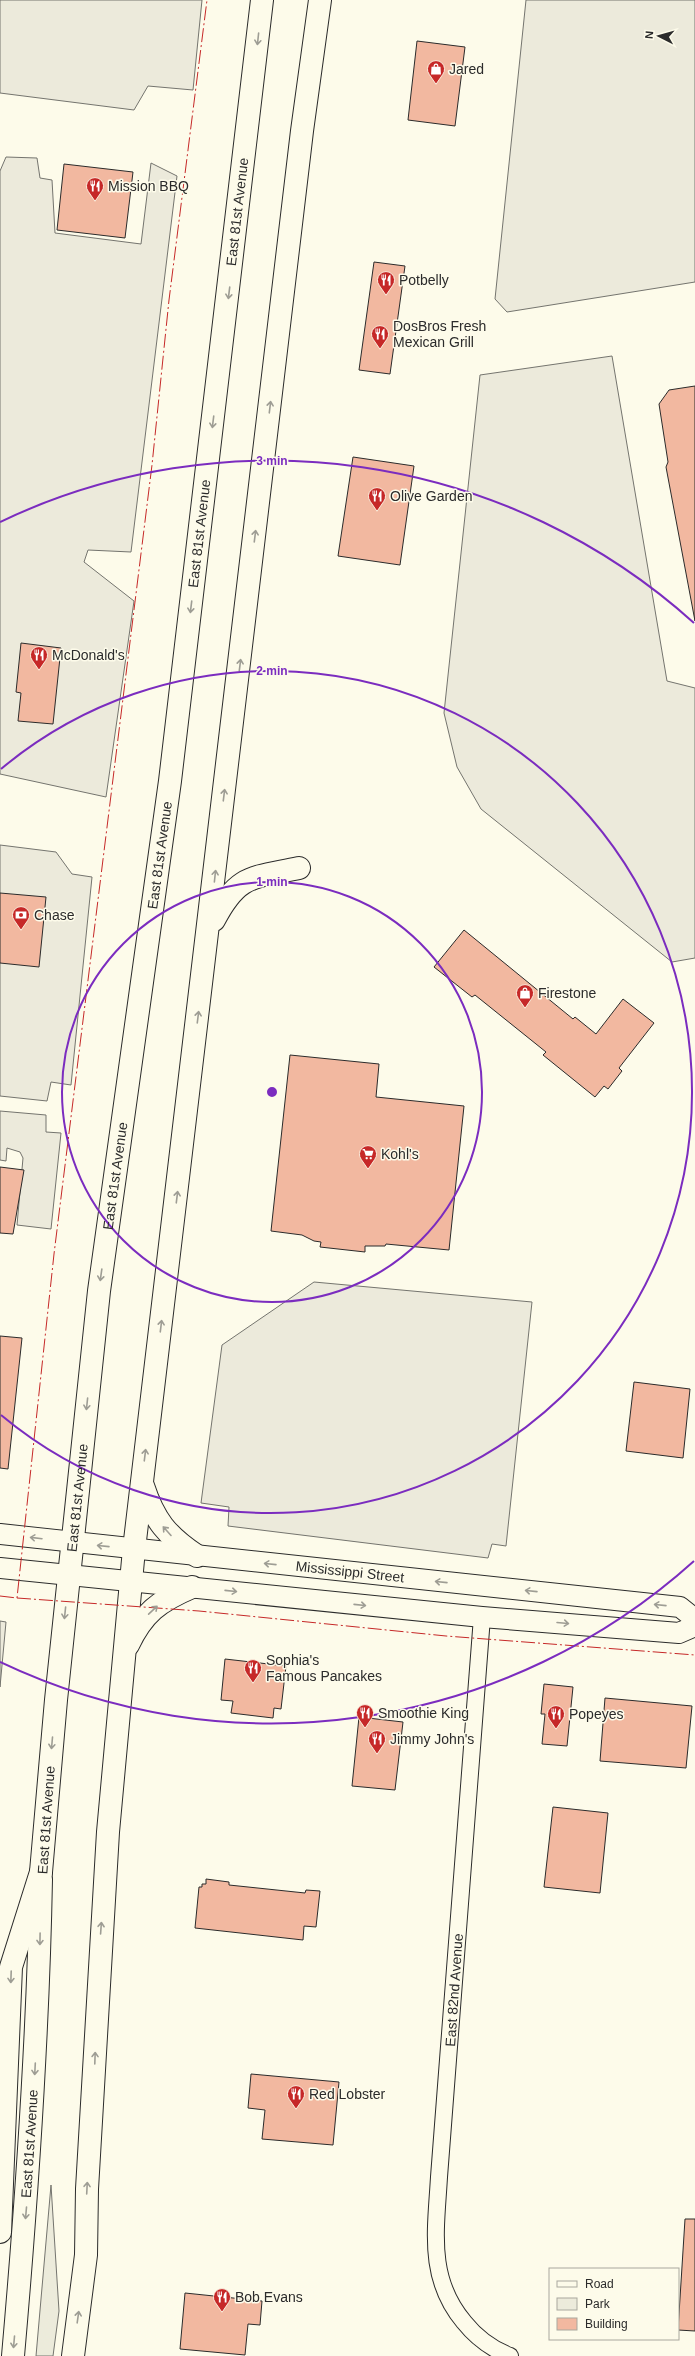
<svg xmlns="http://www.w3.org/2000/svg" width="695" height="2356" viewBox="0 0 695 2356" font-family="Helvetica,sans-serif">
<style>
.green{fill:#ecebdb;stroke:#74746e}
.parking{fill:#eceadb;stroke:#74746e}
.building{fill:#f2b8a0;stroke:#2b2b2b}
.lines{fill:none;stroke-linecap:round;stroke-linejoin:round}
.minor-casing{stroke:#2b2b2b;stroke-width:18}
.tertiary-casing{stroke:#2b2b2b;stroke-width:22}
.primary-casing{stroke:#2b2b2b;stroke-width:24}
.trunk-casing{stroke:#2b2b2b;stroke-width:24}
.motorway-casing{stroke:#2b2b2b;stroke-width:24}
.minor{stroke:#fdfbea;stroke-width:16}
.tertiary{stroke:#fdfbea;stroke-width:20}
.primary{stroke:#fdfbea;stroke-width:22}
.trunk{stroke:#fdfbea;stroke-width:22}
.motorway{stroke:#fdfbea;stroke-width:22}
.power{stroke:#c62828;stroke-width:1;stroke-dasharray:14 3 2 3;stroke-linecap:butt}
.oneway{stroke:#9e9d94}
.ring{fill:none;stroke:#7b2cbf;stroke-width:2}
.labels{text-anchor:middle;dominant-baseline:central;stroke-width:3;stroke-linejoin:round;paint-order:stroke}
.poi-label{font-size:14px;fill:#2b2b2b;stroke:#fdfbea;text-anchor:start}
.street-label{font-size:14px;fill:#2b2b2b;stroke:#fdfbea}
.centre{fill:#7b2cbf;stroke:#fdfbea;stroke-width:2}
.ring-label{font-size:12px;text-anchor:middle;font-weight:bold;fill:#7b2cbf;stroke:#fdfbea;stroke-width:3;stroke-linejoin:round;paint-order:stroke}
</style>
<rect width="100%" height="100%" fill="#fdfbea"/>
<!-- green -->
<polygon class="green" points="51,2185 59,2311 53,2356 36,2356"/>
<!-- parking -->
<g class="parking">
<polygon points="0,0 202,0 193,90 148,86 134,110 0,93"/>
<polygon points="526,0 695,0 695,282 507,312 495,299"/>
<polygon points="6,157 37,158 40,178 52,180 55,233 141,244 151,163 177,176 131,552 88,550 84,562 134,601 106,797 0,774 0,171"/>
<polygon points="612,356 667,681 695,688 695,958 672,962 481,809 457,767 444,713 480,375"/>
<polygon points="0,845 56,852 72,874 92,877 71,1085 51,1082 47,1101 0,1096"/>
<polygon points="0,1111 46,1115 46,1132 61,1133 51,1229 17,1225 23,1158 20,1152 7,1148 6,1161 0,1160"/>
<polygon points="314,1282 532,1302 506,1546 492,1544 488,1558 228,1526 229,1507 201,1503 222,1345"/>
<polygon points="0,1621 6,1622 0,1687"/>
</g>
<!-- building -->
<g class="building">
<polygon points="417,41 465,47 455,126 408,120"/>
<polygon points="64,164 133,172 125,238 57,230"/>
<polygon points="374,262 405,266 390,374 359,370"/>
<polygon points="695,386 695,621 666,467 668,462 659,404 669,390"/>
<polygon points="353,457 414,466 400,565 338,556"/>
<polygon points="21,643 61,648 53,724 18,721 21,693 16,692"/>
<polygon points="0,893 46,897 39,967 0,963"/>
<polygon points="464,930 573,1019 575,1017 596,1034 623,999 654,1023 619,1068 622,1071 608,1089 604,1086 595,1097 543,1055 546,1052 475,995 472,997 434,967"/>
<polygon points="290,1055 379,1064 376,1097 464,1106 449,1250 386,1244 385,1246 365,1246 365,1252 320,1247 321,1242 314,1241 302,1235 271,1231"/>
<polygon points="0,1167 24,1170 13,1234 0,1233"/>
<polygon points="0,1336 22,1338 8,1469 0,1468"/>
<polygon points="634,1382 690,1389 683,1458 626,1451"/>
<polygon points="225,1659 286,1666 281,1709 274,1708 273,1718 231,1713 233,1701 221,1700"/>
<polygon points="544,1684 573,1687 567,1746 542,1744 545,1714 541,1714"/>
<polygon points="605,1698 692,1706 686,1768 600,1761"/>
<polygon points="359,1717 403,1722 395,1790 352,1786"/>
<polygon points="553,1807 608,1813 600,1893 544,1887"/>
<polygon points="206,1879 229,1882 229,1885 305,1893 306,1890 320,1891 316,1927 304,1926 303,1940 195,1928 199,1887 202,1887 202,1884 206,1884"/>
<polygon points="251,2074 339,2082 333,2145 262,2139 265,2110 248,2108"/>
<polygon points="685,2219 695,2219 695,2331 678,2330"/>
<polygon points="185,2293 262,2301 260,2325 248,2324 245,2355 180,2349"/>
</g>
<g class="lines">
<!-- minor casing -->
<g class="minor-casing">
<path id="minor" d="M 482,1617 L 439,2177 C 436,2230 427,2278 464,2322 C 476,2337 492,2349 510,2356"/>
</g>
<!-- tertiary casing -->
<g class="tertiary-casing">
<g id="tertiary">
<path id="s1" d="M 0,1534 L 680,1607 L 695,1619"/>
<polyline points="0,1568 482,1617 679,1633 695,1626"/>
</g>
</g>
<!-- primary casing -->
<g class="primary-casing">
<g id="primary">
<path id="s2" d="M 13,2356 C 27,2197 38,2039 41,1879"/>
</g>
</g>
<!-- trunk casing -->
<g class="trunk-casing">
<g id="trunk">
<path d="M 214,920 C 238,874 252,878 299,868"/>
<path d="M 143,1486 C 154,1520 167,1536 197,1556"/>
<path d="M 128,1645 C 143,1613 159,1601 192,1587"/>
<path id="s3" d="M 41,1872 L 56,1700 L 99,1291 L 170,781 L 262,0"/>
<polyline points="73,2356 86,2255 87,2189 108,1832 134,1549 302,131 320,0"/>
</g>
</g>
<!-- motorway casing -->
<g class="motorway-casing">
<polyline id="motorway" points="0,2232 11,1967 41,1872"/>
</g>
<!-- minor -->
<use href="#minor" class="minor"/>
<!-- tertiary -->
<use href="#tertiary" class="tertiary"/>
<!-- primary -->
<use href="#primary" class="primary"/>
<!-- trunk -->
<use href="#trunk" class="trunk"/>
<!-- motorway -->
<use href="#motorway" class="motorway"/>
<!-- power -->
<g class="power">
<polyline points="0,1596 17,1598 54,1254 152,465 169,300 207,0"/>
<polyline points="17,1598 199,1611 446,1636 695,1655"/>
</g>
</g>
<!-- one-way arrows -->
<defs><path id="oneway-shaft" d="M-6 0H5M1.5-3L5.5 0L1.5 3" fill="none" stroke-width="1.6" stroke-linecap="round" stroke-linejoin="round"/></defs>
<g class="oneway">
<use href="#oneway-shaft" transform="translate(258 39) rotate(96)"/>
<use href="#oneway-shaft" transform="translate(229 293) rotate(97)"/>
<use href="#oneway-shaft" transform="translate(270 407) rotate(-83)"/>
<use href="#oneway-shaft" transform="translate(213 422) rotate(97)"/>
<use href="#oneway-shaft" transform="translate(255 536) rotate(-83)"/>
<use href="#oneway-shaft" transform="translate(191 607) rotate(97)"/>
<use href="#oneway-shaft" transform="translate(240 665) rotate(-83)"/>
<use href="#oneway-shaft" transform="translate(224 795) rotate(-83)"/>
<use href="#oneway-shaft" transform="translate(215 876) rotate(-84)"/>
<use href="#oneway-shaft" transform="translate(198 1017) rotate(-83)"/>
<use href="#oneway-shaft" transform="translate(177 1197) rotate(-83)"/>
<use href="#oneway-shaft" transform="translate(101 1275) rotate(98)"/>
<use href="#oneway-shaft" transform="translate(161 1326) rotate(-83)"/>
<use href="#oneway-shaft" transform="translate(87 1404) rotate(96)"/>
<use href="#oneway-shaft" transform="translate(145 1455) rotate(-83)"/>
<use href="#oneway-shaft" transform="translate(167 1531) rotate(-132)"/>
<use href="#oneway-shaft" transform="translate(36 1538) rotate(-173)"/>
<use href="#oneway-shaft" transform="translate(103 1546) rotate(-174)"/>
<use href="#oneway-shaft" transform="translate(270 1564) rotate(-174)"/>
<use href="#oneway-shaft" transform="translate(441 1582) rotate(-174)"/>
<use href="#oneway-shaft" transform="translate(231 1591) rotate(6)"/>
<use href="#oneway-shaft" transform="translate(531 1591) rotate(-174)"/>
<use href="#oneway-shaft" transform="translate(360 1605) rotate(6)"/>
<use href="#oneway-shaft" transform="translate(660 1605) rotate(-174)"/>
<use href="#oneway-shaft" transform="translate(153 1610) rotate(-43)"/>
<use href="#oneway-shaft" transform="translate(65 1613) rotate(96)"/>
<use href="#oneway-shaft" transform="translate(563 1623) rotate(5)"/>
<use href="#oneway-shaft" transform="translate(52 1743) rotate(95)"/>
<use href="#oneway-shaft" transform="translate(101 1928) rotate(-86)"/>
<use href="#oneway-shaft" transform="translate(40 1939) rotate(91)"/>
<use href="#oneway-shaft" transform="translate(11 1977) rotate(92)"/>
<use href="#oneway-shaft" transform="translate(95 2058) rotate(-88)"/>
<use href="#oneway-shaft" transform="translate(35 2069) rotate(93)"/>
<use href="#oneway-shaft" transform="translate(87 2188) rotate(-87)"/>
<use href="#oneway-shaft" transform="translate(26 2213) rotate(95)"/>
<use href="#oneway-shaft" transform="translate(78 2317) rotate(-82)"/>
<use href="#oneway-shaft" transform="translate(14 2342) rotate(95)"/>
</g>
<!-- distance rings -->
<g class="ring">
<circle cx="272" cy="1092" r="210"/>
<path d="M1 769A421 421 0 1 1 1 1415"/>
<path d="M694 1561A631 631 0 0 1 0 1662M0 522A631 631 0 0 1 694 623"/>
</g>
<!-- icons -->
<defs>
<g id="shop-pin" transform="scale(0.9)"><path d="M0 17L-7.5 6A9.5 9.5 0 1 1 7.5 6Z" fill="#c62828" stroke="#fdfbea"/><path d="M-5-2.5h2.3a2.7 3.5 0 0 1 5.4 0H5L5.5 6h-11ZM-1.5-2.5h3a1.5 2.3 0 0 0-3 0Z" fill="#fff"/></g>
<g id="restaurant-pin" transform="scale(0.9)"><path d="M0 17L-7.5 6A9.5 9.5 0 1 1 7.5 6Z" fill="#c62828" stroke="#fdfbea"/><path d="M-5-6h1v4h1v-4h1v4h1v-4h1v5L-1.5 .5V6h-2V.5L-5-1ZM5-6V6H3V1.5H1.5Q1.5-4 5-6Z" fill="#fff"/></g>
<g id="bank-pin" transform="scale(0.9)"><path d="M0 17L-7.5 6A9.5 9.5 0 1 1 7.5 6Z" fill="#c62828" stroke="#fdfbea"/><path d="M-6-4H6V4H-6ZM0-2.3a2.3 2.3 0 1 0 0 4.6a2.3 2.3 0 1 0 0-4.6Z" fill="#fff"/></g>
<g id="supermarket-pin" transform="scale(0.9)"><path d="M0 17L-7.5 6A9.5 9.5 0 1 1 7.5 6Z" fill="#c62828" stroke="#fdfbea"/><path d="M-6-5.5h2.5l.6 2H6L4.5 2H-2.5L-4.4-4H-6ZM-1.5 3.2a1.3 1.3 0 1 0 .1 0ZM3 3.2a1.3 1.3 0 1 0 .1 0Z" fill="#fff"/></g>
</defs>
<g fill-rule="evenodd">
<use href="#shop-pin" x="436" y="69"/>
<use href="#restaurant-pin" x="95" y="186"/>
<use href="#restaurant-pin" x="386" y="280"/>
<use href="#restaurant-pin" x="380" y="334"/>
<use href="#restaurant-pin" x="377" y="496"/>
<use href="#restaurant-pin" x="39" y="655"/>
<use href="#bank-pin" x="21" y="915"/>
<use href="#shop-pin" x="525" y="993"/>
<use href="#supermarket-pin" x="368" y="1154"/>
<use href="#restaurant-pin" x="253" y="1668"/>
<use href="#restaurant-pin" x="365" y="1713"/>
<use href="#restaurant-pin" x="556" y="1714"/>
<use href="#restaurant-pin" x="377" y="1739"/>
<use href="#restaurant-pin" x="296" y="2094"/>
<use href="#restaurant-pin" x="222" y="2297"/>
</g>
<g class="labels">
<!-- poi labels -->
<g class="poi-label">
<text x="449" y="69">Jared</text>
<text x="108" y="186">Mission BBQ</text>
<text x="399" y="280">Potbelly</text>
<text x="393" y="326">DosBros Fresh<tspan x="393" dy="16">Mexican Grill</tspan></text>
<text x="390" y="496">Olive Garden</text>
<text x="52" y="655">McDonald's</text>
<text x="34" y="915">Chase</text>
<text x="538" y="993">Firestone</text>
<text x="381" y="1154">Kohl's</text>
<text x="266" y="1660">Sophia's<tspan x="266" dy="16">Famous Pancakes</tspan></text>
<text x="378" y="1713">Smoothie King</text>
<text x="569" y="1714">Popeyes</text>
<text x="390" y="1739">Jimmy John's</text>
<text x="309" y="2094">Red Lobster</text>
<text x="235" y="2297">Bob Evans</text>
</g>
<!-- street labels -->
<g class="street-label">
<text stroke="none"><textPath href="#s3" startOffset="1672">East 81st Avenue</textPath></text>
<text stroke="none"><textPath href="#s3" startOffset="1348">East 81st Avenue</textPath></text>
<text stroke="none"><textPath href="#s3" startOffset="1024">East 81st Avenue</textPath></text>
<text stroke="none"><textPath href="#s3" startOffset="700">East 81st Avenue</textPath></text>
<text stroke="none"><textPath href="#s3" startOffset="376">East 81st Avenue</textPath></text>
<text stroke="none"><textPath href="#s1" startOffset="352">Mississippi Street</textPath></text>
<text transform="translate(46 1820) rotate(-86)">East 81st Avenue</text>
<text transform="translate(454 1990) rotate(-86)">East 82nd Avenue</text>
<text stroke="none"><textPath href="#s2" startOffset="213">East 81st Avenue</textPath></text>
</g>
</g>
<circle cx="272" cy="1092" r="6" class="centre"/>
<g class="ring-label">
<text x="272" y="465">3 min</text>
<text x="272" y="675">2 min</text>
<text x="272" y="886">1 min</text>
</g>
<!-- legend -->
<rect x="549" y="2268" width="130" height="72" fill="#fdfbea" stroke="#a9a89e"/>
<rect x="557" y="2281" width="20" height="6" fill="#fdfbea" stroke="#a9a89e"/>
<text x="585" y="2288" font-size="12" fill="#2b2b2b">Road</text>
<rect x="557" y="2298" width="20" height="12" fill="#ecebdb" stroke="#a9a89e"/>
<text x="585" y="2308" font-size="12" fill="#2b2b2b">Park</text>
<rect x="557" y="2318" width="20" height="12" fill="#f2b8a0" stroke="#a9a89e"/>
<text x="585" y="2328" font-size="12" fill="#2b2b2b">Building</text>
<!-- north arrow -->
<g transform="translate(659 36) rotate(276)" stroke="#fdfbea" stroke-width="3" paint-order="stroke">
<path d="M0-3L7 15L0 10L-7 15Z" fill="#2b2b2b"/>
<text y="-6" font-size="11" font-weight="bold" text-anchor="middle" fill="#2b2b2b">N</text>
</g>
</svg>
